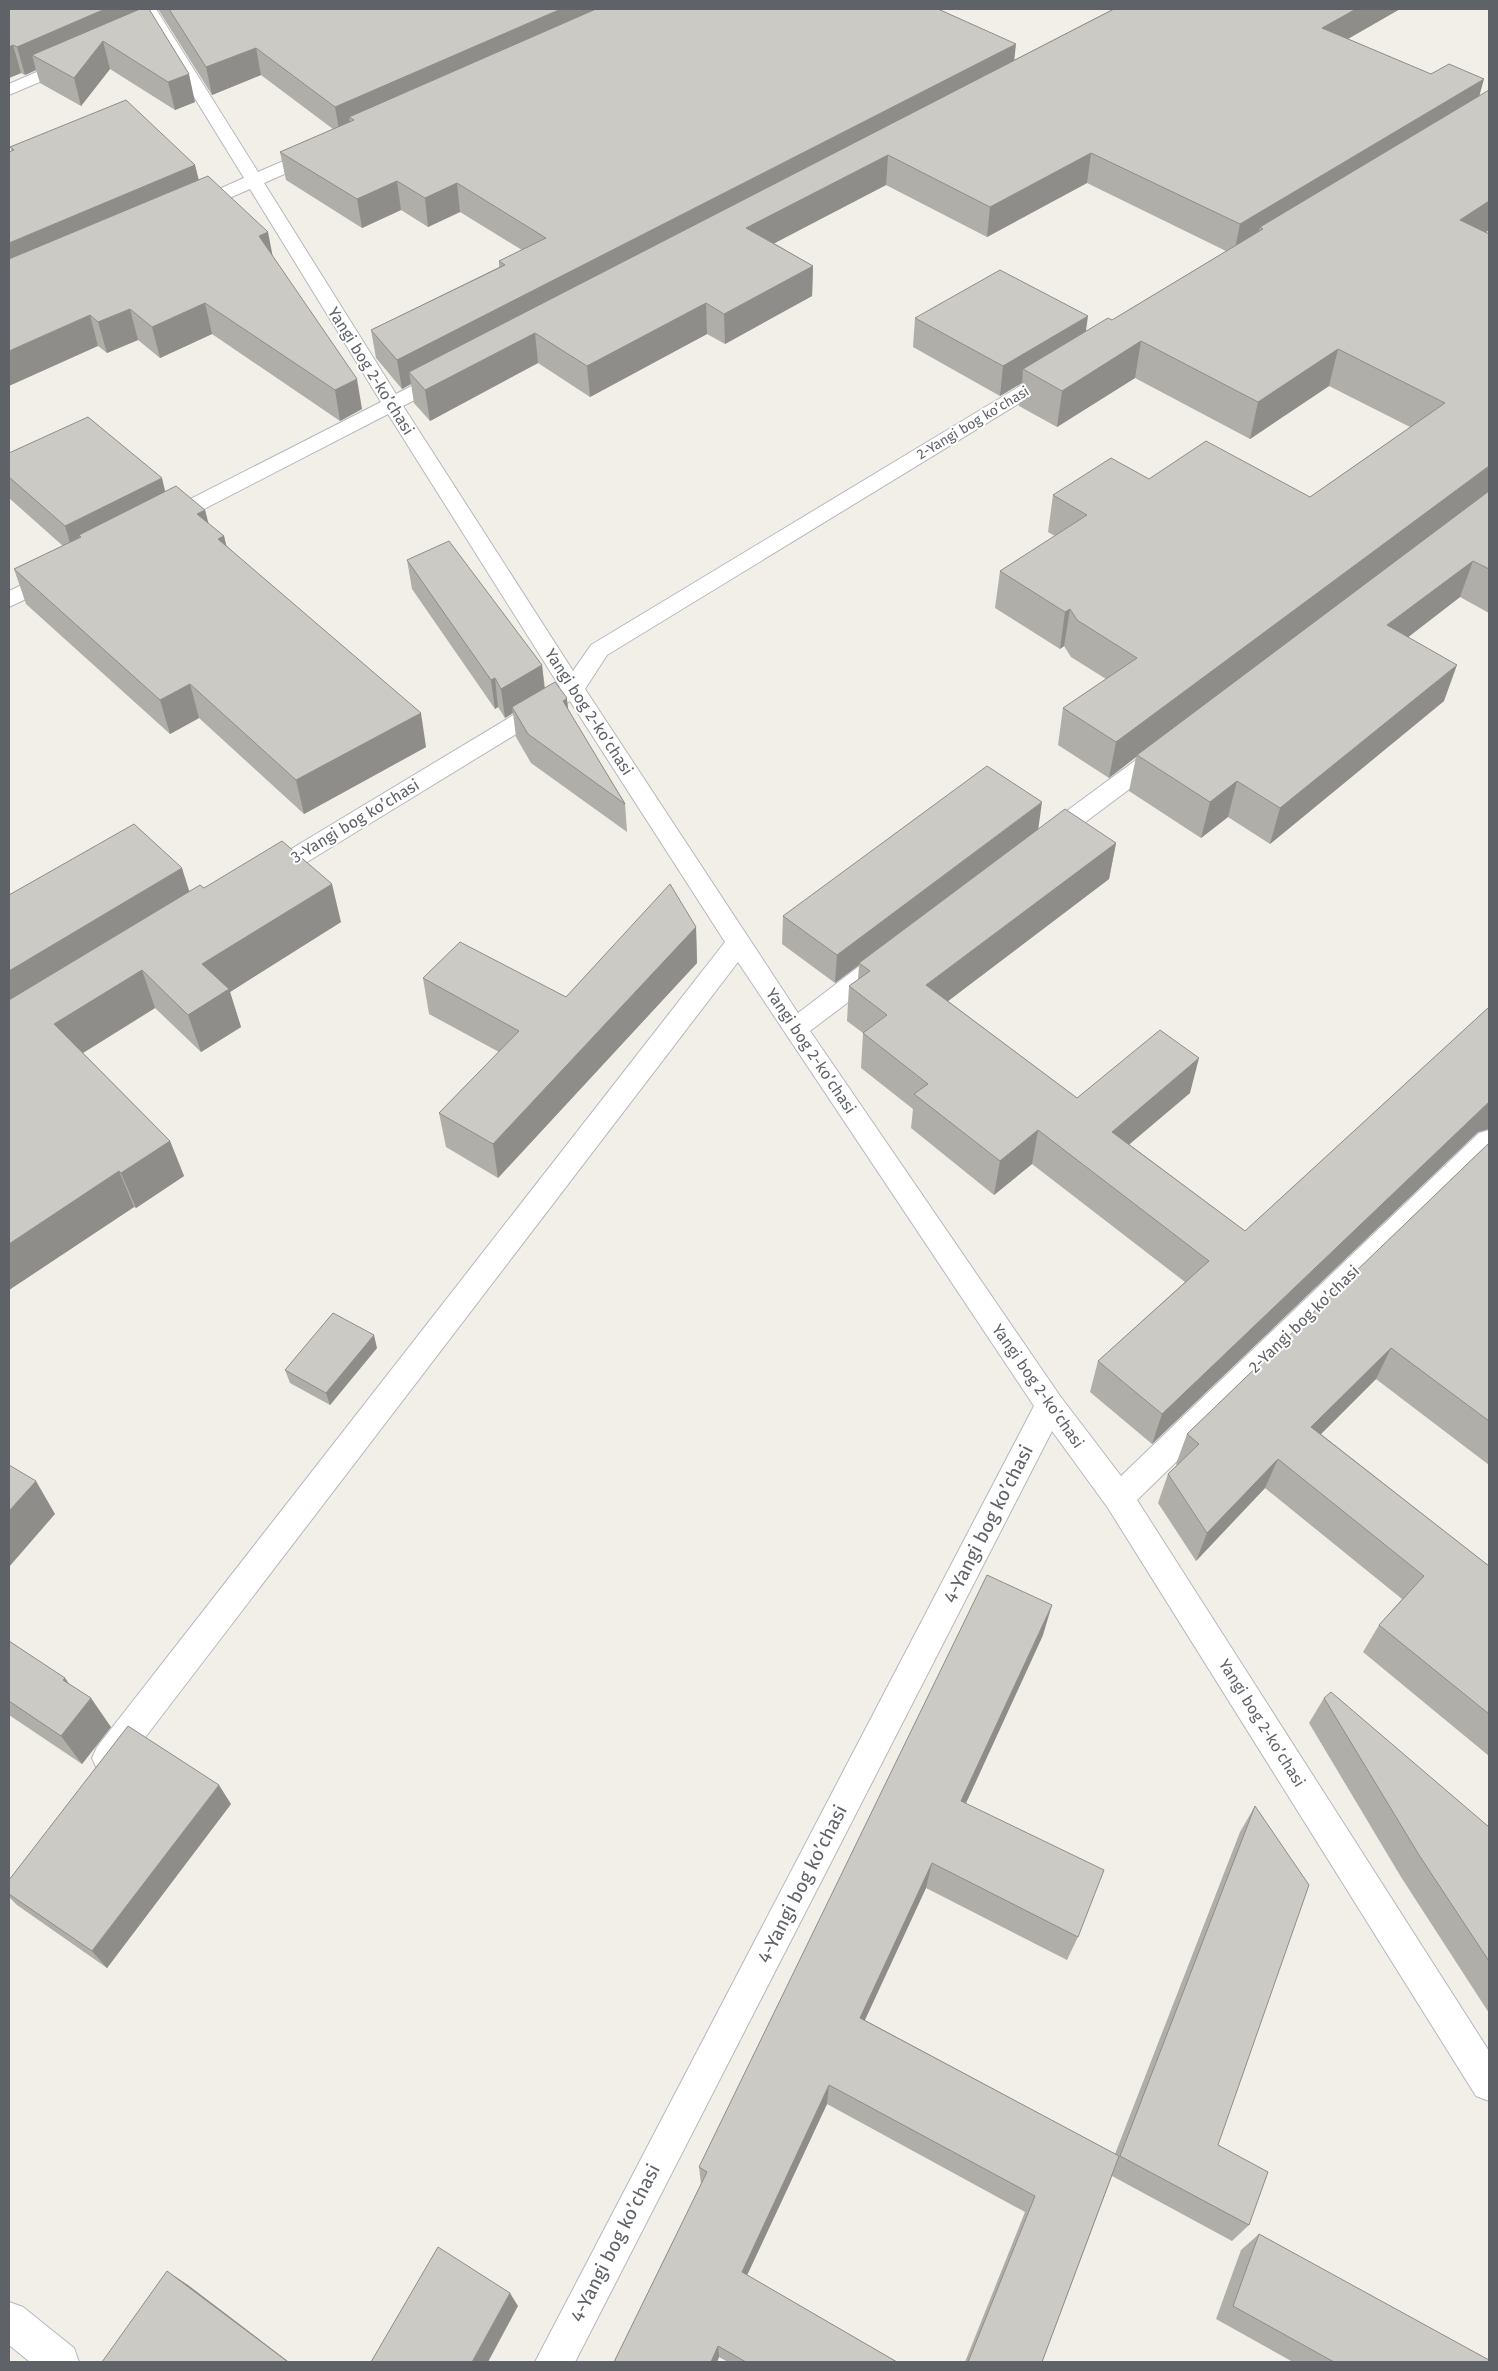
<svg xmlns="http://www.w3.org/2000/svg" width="1498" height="2371" viewBox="0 0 1498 2371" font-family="'Fira Sans',sans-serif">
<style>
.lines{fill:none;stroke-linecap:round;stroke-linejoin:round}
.minor-casing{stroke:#b5b8bc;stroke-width:2}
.minor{fill:#fff;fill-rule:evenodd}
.wall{fill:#afaea9}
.shaded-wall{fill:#8f8d8a}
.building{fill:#cccac5;stroke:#8f8d8a}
.labels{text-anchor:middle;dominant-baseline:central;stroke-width:4;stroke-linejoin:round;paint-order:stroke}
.far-street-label{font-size:14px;fill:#5f6368;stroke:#fff}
.street-label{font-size:16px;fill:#5f6368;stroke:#fff}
.near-street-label{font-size:19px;fill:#5f6368;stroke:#fff}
</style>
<rect width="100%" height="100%" fill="#f1efe8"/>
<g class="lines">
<!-- minor casing -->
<g class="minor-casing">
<g id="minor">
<polygon points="140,9 156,9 258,172 311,149 323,149 326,153 323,157 264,183 396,394 439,372 446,370 453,372 456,376 453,380 403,406 573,671 591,645 1045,371 1052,369 1059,371 1062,375 1059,379 607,655 585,689 798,1013 870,958 879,956 888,958 892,965 888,972 810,1031 1060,1396 1121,1476 1479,1133 1489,1130 1489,1158 1137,1500 1489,2051 1489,2101 1476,2096 1108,1508 1052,1431 575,2362 535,2362 1034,1406 738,962 121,1769 109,1774 97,1769 92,1758 97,1747 725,942 570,701 276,881 267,884 258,881 255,875 258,869 560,687 388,414 171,526 164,528 157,526 153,521 157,516 381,402 250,189 197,212 185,212 182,208 185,204 244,178"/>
<polygon points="71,57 77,58 79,62 77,66 9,95 9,84"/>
<polygon points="56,569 64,571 67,576 64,581 9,607 9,591"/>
<polygon points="1163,744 1171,746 1175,752 1171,758 1056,844 1047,847 1038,844 1035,838 1038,832 1155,746"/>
<polygon points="9,2302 23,2307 74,2348 79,2362 30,2362 9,2345"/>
</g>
</g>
<!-- minor -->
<use href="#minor" class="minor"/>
</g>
<!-- wall -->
<g class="wall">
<polygon points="9,9 149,9 195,102 175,110 110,69 81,106 40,83 36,70 25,75 21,73 9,78"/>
<polygon points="158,9 938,9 1014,60 1113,9 1400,9 1348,39 1479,96 1489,90 1489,230 1486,232 1489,233 1489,613 1460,597 1408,637 1444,701 1270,844 1228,817 1201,838 1129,791 1136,757 1109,778 1058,745 1063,708 1106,679 1071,657 1064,646 1060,649 995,608 1000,571 1055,536 1048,532 1053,495 1149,479 1310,497 1410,427 1329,386 1250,439 1135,378 1057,427 1019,406 1022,383 1000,396 913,347 915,318 1086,332 1112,320 1226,251 1087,183 987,237 886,185 774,243 813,266 812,296 725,344 707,334 590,397 538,363 430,421 414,403 411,384 402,389 376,358 371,330 499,267 499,261 522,250 460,212 428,227 401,210 362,228 286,180 280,152 333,129 261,75 212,95"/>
<polygon points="10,147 195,165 199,180 273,257 362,409 340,421 212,334 160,358 138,340 107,353 98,346"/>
<polygon points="9,453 165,492 205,510 208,524 224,536 226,545 426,747 304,814 199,718 170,734 26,604 14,569 63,546 9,498"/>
<polygon points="407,560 542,665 545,688 568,711 625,803 627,832 531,763 516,737 513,713 505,718 498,707 495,709 412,589"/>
<polygon points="1038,829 1116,843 1109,879 948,1001 1077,1098 1190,1093 1129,1144 1245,1231 1489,1007 1489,1129 1478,1132 1152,1444 1090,1392 1098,1361 1185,1282 1032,1164 994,1195 911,1128 913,1109 861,1068 863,1033 847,1021 849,986 858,980 859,965 835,983 782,944 783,916"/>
<polygon points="204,888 341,922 230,992 241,1027 201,1052 155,1008 83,1053 170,1141 184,1176 136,1208 134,1207 9,1290 9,895 189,891"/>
<polygon points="696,927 697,963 498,1178 446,1147 439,1113 499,1052 429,1014 423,978 566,997"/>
<polygon points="1489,1143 1489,1465 1376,1379 1321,1434 1489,1566 1489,1756 1363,1652 1379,1625 1402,1599 1265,1488 1196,1561 1158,1503 1168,1474 1177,1465 1176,1464 1187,1434"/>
<polygon points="377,1348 330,1405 290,1383 285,1370"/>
<polygon points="1043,1635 966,1803 1078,1937 1067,1960 926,1888 865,2020 1115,2154 1240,1832 1255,1806 1218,2145 1249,2225 1232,2241 1112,2176 1042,2362 965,2362 1025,2212 827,2104 747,2275 897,2362 728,2362 719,2357 717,2362 614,2362 701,2184 699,2167"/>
<polygon points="9,1641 69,1684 111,1727 82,1764 9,1715"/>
<polygon points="1324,1698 1489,1827 1489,2013 1401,1877 1309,1723"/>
<polygon points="231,1804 107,1968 17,1905 9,1897 9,1880"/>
<polygon points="1259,2234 1489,2362 1293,2362 1216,2319 1241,2250"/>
</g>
<!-- shaded-wall -->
<g class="shaded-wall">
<polygon points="105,9 142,9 32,55 36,70 25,75 17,47"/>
<polygon points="561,9 625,9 354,120 349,117 351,130 340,135 335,107"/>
<polygon points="1356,9 1400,9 1316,57 1322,28"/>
<polygon points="103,41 110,69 81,106 74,78"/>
<polygon points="1016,44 1013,72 409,372 411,384 402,389 397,360"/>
<polygon points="13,45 21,73 9,78 9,47"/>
<polygon points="256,48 261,75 212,95 206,67"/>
<polygon points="189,74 195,102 175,110 168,82"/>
<polygon points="1484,79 1476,108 1263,229 1260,227 1257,240 1234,254 1240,224"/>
<polygon points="1091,153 1087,183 987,237 990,207"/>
<polygon points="888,155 886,185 746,258 746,228"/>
<polygon points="195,165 202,195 9,278 9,243"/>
<polygon points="397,181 401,210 362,228 357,199"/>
<polygon points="457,183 460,212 428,227 425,198"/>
<polygon points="1489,201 1489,230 1450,256 1460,220"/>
<polygon points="268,232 274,263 259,236"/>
<polygon points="813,266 812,296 725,344 724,314"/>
<polygon points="205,303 212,334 160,358 152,327"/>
<polygon points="706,303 707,334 590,397 587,366"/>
<polygon points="130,309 138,340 107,353 98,322"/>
<polygon points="90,315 98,346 9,386 9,351"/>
<polygon points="1088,316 1084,345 1023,369 1022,383 1000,396 1003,366"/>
<polygon points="535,333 538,363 430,421 425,390"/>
<polygon points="1141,341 1135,378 1057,427 1062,391"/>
<polygon points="1338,349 1329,386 1250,439 1258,402"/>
<polygon points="357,379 362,409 340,421 335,390"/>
<polygon points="1489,466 1489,497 1137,755 1136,757 1109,778 1116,742"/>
<polygon points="162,478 169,507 81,537 79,535 84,551 74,556 65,526"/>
<polygon points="205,510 214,544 197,514"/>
<polygon points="224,536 232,570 218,539"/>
<polygon points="1473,561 1460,597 1376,662 1387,625"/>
<polygon points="1070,609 1064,646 1060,649 1065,612"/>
<polygon points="542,665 545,694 512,707 513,713 505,718 501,689"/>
<polygon points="1457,665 1444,701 1270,844 1280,808"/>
<polygon points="495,678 498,707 495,709 491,680"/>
<polygon points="190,684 199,718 170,734 160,700"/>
<polygon points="567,698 570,727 563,701"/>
<polygon points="421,713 426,747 304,814 296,780"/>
<polygon points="1237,781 1228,817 1201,838 1210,802"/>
<polygon points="1042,802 1038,831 859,963 859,965 835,983 837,955"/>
<polygon points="1116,843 1109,879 923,1020 926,985"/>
<polygon points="182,868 194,906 9,1018 9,971"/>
<polygon points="332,884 341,922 230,992 241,1027 201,1052 188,1015 202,964"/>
<polygon points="696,927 697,963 498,1178 493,1144"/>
<polygon points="142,970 155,1008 70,1061 54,1024"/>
<polygon points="1199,1058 1190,1093 1105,1165 1112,1132"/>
<polygon points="1489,1102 1489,1129 1478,1132 1152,1444 1162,1414"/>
<polygon points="1038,1130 1032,1164 994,1195 1000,1161"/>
<polygon points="170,1141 184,1176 136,1208 121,1173"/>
<polygon points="119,1171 134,1207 9,1290 9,1244"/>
<polygon points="374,1335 377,1348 330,1405 326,1393"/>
<polygon points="1391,1348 1376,1379 1298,1457 1311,1427"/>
<polygon points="1278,1459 1265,1488 1196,1561 1207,1533"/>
<polygon points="36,1481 55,1514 9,1567 9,1511"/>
<polygon points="1052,1605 1043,1635 955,1827 961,1801"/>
<polygon points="65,1678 85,1706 91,1698 111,1727 82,1764 61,1736 63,1680"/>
<polygon points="219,1785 231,1804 107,1968 92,1951"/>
<polygon points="932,1863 926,1888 856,2039 860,2018"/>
<polygon points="829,2085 827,2104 742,2286 742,2272"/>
<polygon points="167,2271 188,2285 289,2362 288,2362"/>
<polygon points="510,2293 518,2306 488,2362 472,2362"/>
<polygon points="718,2346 719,2357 717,2362 711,2362"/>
</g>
<!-- building -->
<g class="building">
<polygon points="9,9 105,9 17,47 13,45 9,47"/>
<polygon points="140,9 149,9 189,74 168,82 103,41 74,78 32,55"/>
<polygon points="169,9 561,9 335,107 256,48 206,67"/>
<polygon points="596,9 938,9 1016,44 397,360 371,330 505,265 499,261 546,238 457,183 425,198 397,181 357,199 280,152 354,120 349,117"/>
<polygon points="1114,9 1356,9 1322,28 1431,74 1449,64 1484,79 1240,224 1091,153 990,207 888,155 746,228 813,266 724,314 706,303 587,366 535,333 425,390 409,372"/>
<polygon points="1489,90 1489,201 1460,220 1489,234 1489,466 1116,742 1063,708 1137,658 1077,620 1070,609 1065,612 1000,571 1087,515 1053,495 1111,458 1149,479 1206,441 1310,497 1445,403 1338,349 1258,402 1141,341 1062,391 1023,369 1108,318 1112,320 1263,229 1260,227"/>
<polygon points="126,100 195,165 9,243 9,152 14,150 10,147"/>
<polygon points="208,176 268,232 259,236 357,379 335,390 205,303 152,327 130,309 98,322 90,315 9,351 9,259"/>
<polygon points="1000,270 1088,316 1003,366 915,318"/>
<polygon points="88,417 162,478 65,526 9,477 9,453"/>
<polygon points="176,486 205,510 197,514 224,536 218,539 421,713 296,780 190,684 160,700 14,569 81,537 79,535"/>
<polygon points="1489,491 1489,569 1473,561 1387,625 1457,665 1280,808 1237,781 1210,802 1137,755"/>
<polygon points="449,541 542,665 501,689 495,678 491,680 407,560"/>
<polygon points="555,682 567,698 563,701 625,804 528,734 512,707"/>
<polygon points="987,766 1042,802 837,955 783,916"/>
<polygon points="1065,809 1116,843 926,985 1077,1098 1160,1030 1199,1058 1112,1132 1245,1231 1489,1007 1489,1102 1162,1414 1098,1361 1209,1261 1038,1130 1000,1161 914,1094 928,1084 863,1033 887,1015 849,986 870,971 859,963"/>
<polygon points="134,824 182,868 9,971 9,895"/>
<polygon points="282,841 332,884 202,964 229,989 188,1015 142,970 54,1024 170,1141 121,1173 119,1171 9,1244 9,1000 200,885 204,888"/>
<polygon points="670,884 696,927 493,1144 439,1113 519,1031 423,978 460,942 566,997"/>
<polygon points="1489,1143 1489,1421 1391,1348 1311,1427 1489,1566 1489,1714 1379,1625 1424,1576 1278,1459 1207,1533 1168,1474 1199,1444 1187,1434"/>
<polygon points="333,1313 374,1335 326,1393 285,1370"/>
<polygon points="9,1465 36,1481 9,1511"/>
<polygon points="987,1575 1052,1605 961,1801 1104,1870 1078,1937 932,1863 860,2018 1119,2156 1042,2362 968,2362 1035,2196 829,2085 742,2272 897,2362 746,2362 718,2346 711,2362 614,2362 707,2172 699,2167"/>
<polygon points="9,1641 65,1678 63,1680 91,1698 61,1736 9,1701"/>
<polygon points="1331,1692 1489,1827 1489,1961 1419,1855 1324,1698"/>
<polygon points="128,1726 219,1785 92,1951 9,1894 9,1880"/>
<polygon points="1255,1806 1309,1885 1218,2145 1268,2172 1249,2225 1120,2156"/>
<polygon points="1259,2234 1489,2360 1489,2362 1334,2362 1233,2306"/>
<polygon points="438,2247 510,2293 472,2362 371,2362"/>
<polygon points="167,2271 288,2362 102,2362"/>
</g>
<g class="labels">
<!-- far-street labels -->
<g class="far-street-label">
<text transform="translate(973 423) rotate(-31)">2-Yangi bog koʼchasi</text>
</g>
<!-- street labels -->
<g class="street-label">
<text transform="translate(371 371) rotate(58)">Yangi bog 2-koʼchasi</text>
<text transform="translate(589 712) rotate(57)">Yangi bog 2-koʼchasi</text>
<text transform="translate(355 821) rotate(-31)">3-Yangi bog koʼchasi</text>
<text transform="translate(811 1051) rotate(56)">Yangi bog 2-koʼchasi</text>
<text transform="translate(1304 1319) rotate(-44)">2-Yangi bog koʼchasi</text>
<text transform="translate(1038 1386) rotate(55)">Yangi bog 2-koʼchasi</text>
<text transform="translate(1262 1723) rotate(58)">Yangi bog 2-koʼchasi</text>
</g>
<!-- near-street labels -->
<g class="near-street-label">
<text transform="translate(988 1524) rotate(-63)">4-Yangi bog koʼchasi</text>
<text transform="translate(802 1884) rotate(-63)">4-Yangi bog koʼchasi</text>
<text transform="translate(615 2243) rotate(-63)">4-Yangi bog koʼchasi</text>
</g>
</g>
<!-- border -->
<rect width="1498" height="2371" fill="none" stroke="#5f6368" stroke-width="20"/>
</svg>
